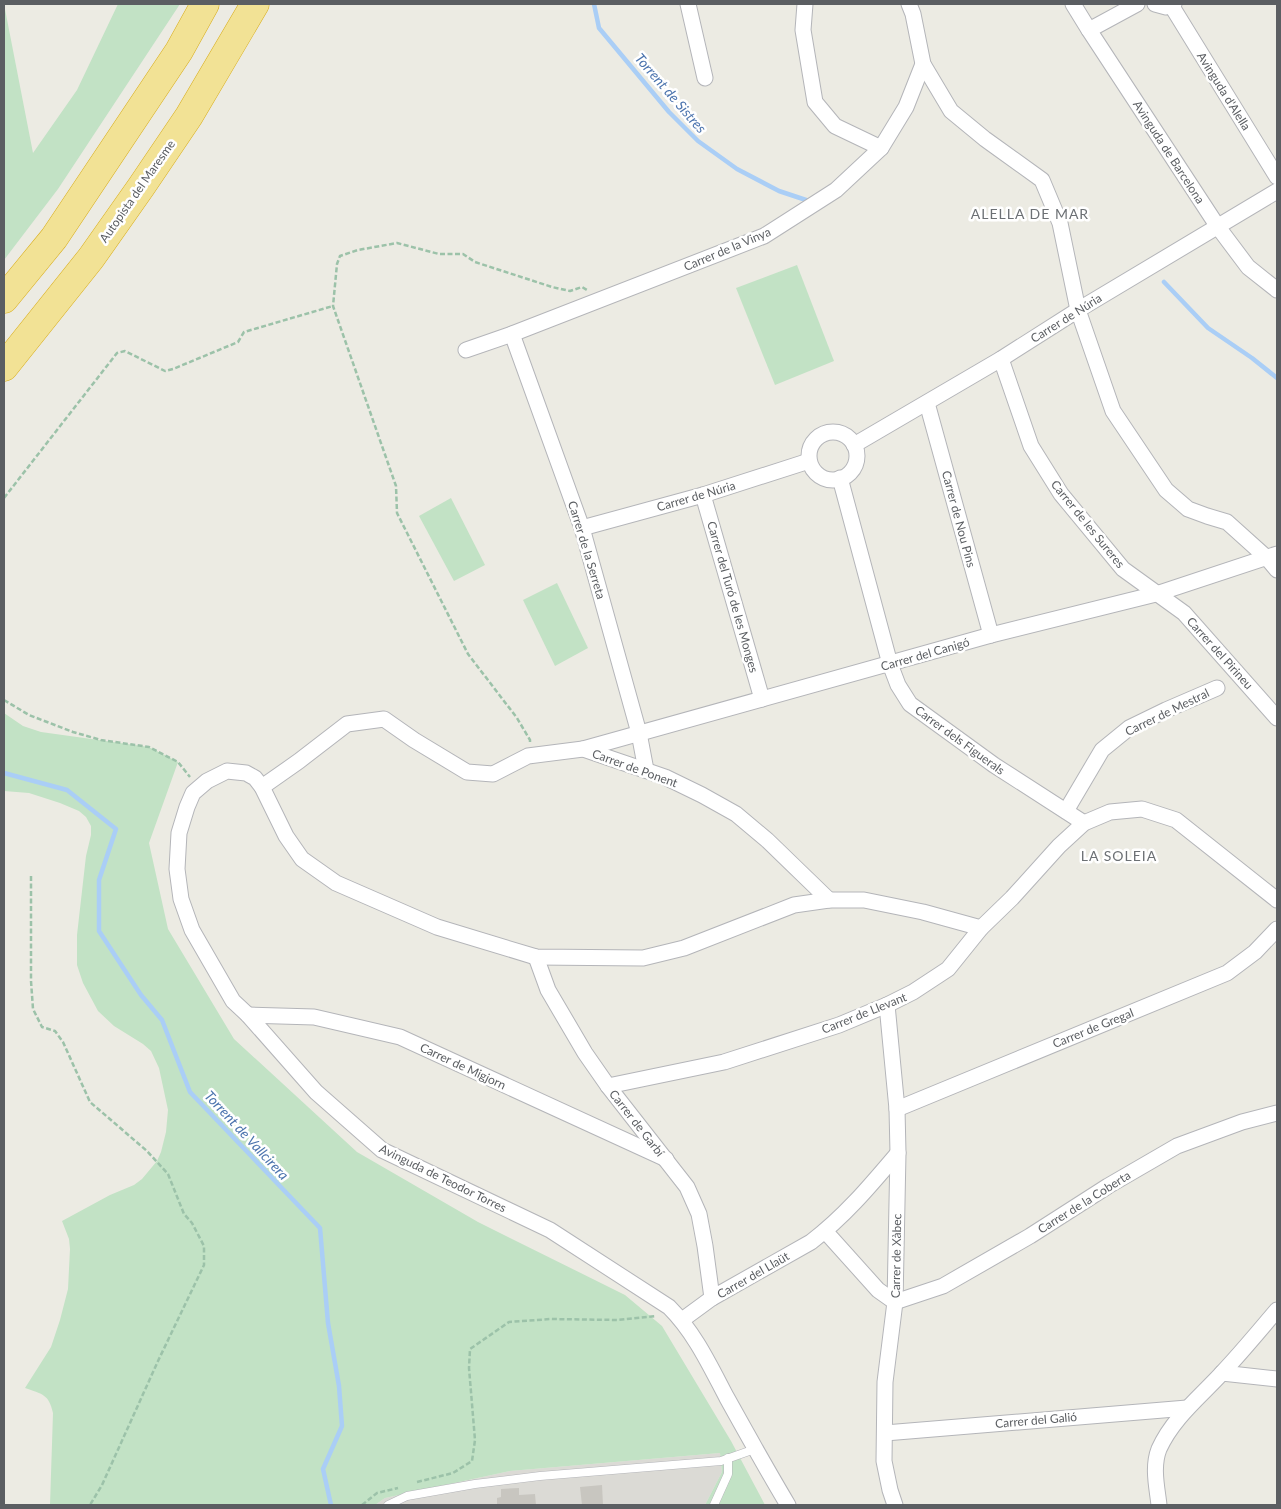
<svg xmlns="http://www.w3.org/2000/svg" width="1281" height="1509" viewBox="0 0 1281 1509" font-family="Lato,sans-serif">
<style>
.industrial{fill:#dbdad5}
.green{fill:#c2e2c5}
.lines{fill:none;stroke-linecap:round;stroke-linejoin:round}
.stream{stroke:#aacef6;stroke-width:4.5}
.building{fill:#c8c6c0}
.lane-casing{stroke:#b4b5b9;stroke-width:9}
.street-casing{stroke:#b4b5b9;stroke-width:17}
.highway-casing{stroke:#d8ac17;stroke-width:29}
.path{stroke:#9cc2a9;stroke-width:2.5;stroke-dasharray:5 2.5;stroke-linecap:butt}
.lane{stroke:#fff;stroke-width:8}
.street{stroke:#fff;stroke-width:15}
.highway{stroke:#f2e295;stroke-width:28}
.labels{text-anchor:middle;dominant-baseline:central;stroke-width:5;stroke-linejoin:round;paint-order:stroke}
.street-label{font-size:12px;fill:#5b5e62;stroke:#fff}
.water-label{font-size:14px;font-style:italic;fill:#4c74ae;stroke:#fff}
.neighbourhood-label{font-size:14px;letter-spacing:1px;fill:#6c7074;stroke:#fff}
</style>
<rect width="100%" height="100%" fill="#ecebe3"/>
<!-- industrial -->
<polygon class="industrial" points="720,1453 722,1472 705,1505 375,1505 385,1498 510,1471"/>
<!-- green -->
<g class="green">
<polygon points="4,4 33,153 77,90 118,4 180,4 58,189 4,260"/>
<polygon points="797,265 834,361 775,385 736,288"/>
<polygon points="451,498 485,565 454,581 419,516"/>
<polygon points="557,583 588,648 555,666 523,600"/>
<path d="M 4,713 L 23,726 L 41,732 L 149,747 L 178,762 L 149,843 L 168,929 L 234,1039 L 357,1152 L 478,1222 L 625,1295 L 662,1326 L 731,1441 L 765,1505 L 705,1505 L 722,1472 L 720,1453 L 510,1471 L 385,1498 L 375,1505 L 50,1505 L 53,1413 C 49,1394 42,1394 25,1388 L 51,1347 L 60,1320 L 68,1289 L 70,1249 L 69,1239 L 62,1221 L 110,1195 L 134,1185 L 142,1179 L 157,1161 L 161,1152 L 166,1132 L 168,1110 L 159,1068 L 151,1051 L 143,1044 L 114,1026 L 98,1011 L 83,983 L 77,965 L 77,935 L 86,856 L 91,835 L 91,826 L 86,817 L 79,811 L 60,803 L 29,793 L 4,791 Z"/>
</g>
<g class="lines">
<!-- stream -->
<g class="stream">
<polyline points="594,4 599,28 669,112 698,141 737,169 779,191 809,201"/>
<polyline points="1164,282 1208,328 1252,358 1277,378"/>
<polyline points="4,773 67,790 116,829 99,880 99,931 141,995 162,1020 190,1092 320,1228 328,1323 339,1386 342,1426 323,1469 331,1505"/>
</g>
</g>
<!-- building -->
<g class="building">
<polygon points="602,1485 603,1505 582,1505 580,1487"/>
<polygon points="519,1488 519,1495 535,1494 536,1505 497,1505 497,1498 501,1497 501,1489"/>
</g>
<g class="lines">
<!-- lane casing -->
<g class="lane-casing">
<g id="lane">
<polyline points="388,1505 407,1496 475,1484 540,1476 721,1461 755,1449"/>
<polyline points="714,1505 728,1474 728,1458"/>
</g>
</g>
<!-- street casing -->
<g class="street-casing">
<g id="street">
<polyline points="688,4 705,78"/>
<polyline points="805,4 803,30 815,102 835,126 881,148"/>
<polyline points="909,4 913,14 923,64 951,111 985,139 1042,180 1060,223 1078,310 1113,411 1166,490 1188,509 1207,516 1227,522 1267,558 1277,570"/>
<polyline points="1073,4 1089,30 1218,227 1248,267 1277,290"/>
<polyline points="1155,4 1166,7 1174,4"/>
<polyline points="1171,5 1277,177"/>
<polyline points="1089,30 1137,4"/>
<polyline points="512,334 582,528 639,733 646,770"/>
<polyline points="466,350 512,334 764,236 836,190 881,148 906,107 923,64"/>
<polyline points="1001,359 1031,446 1061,494 1123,569 1184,613 1277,718"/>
<polyline points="927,403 991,635"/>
<circle cx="833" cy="456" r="24"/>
<polyline points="854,445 1001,359 1078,310 1277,191"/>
<polyline points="840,478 890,664 898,685 910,704 994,765 1084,823"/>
<polyline points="703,495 762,699"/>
<polyline points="582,528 703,495 809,461"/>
<polyline points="583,749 991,635 1156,594 1277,554"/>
<polyline points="262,787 299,761 347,724 384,719 414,740 467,772 493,774 528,756 583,749 665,777 702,795 736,814 767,840 829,900"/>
<polyline points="1066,811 1102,750 1129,728 1166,710 1217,688"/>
<polyline points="536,957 548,990 585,1053 608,1086 687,1187 699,1214 705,1246 712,1298"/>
<polyline points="887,1005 897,1109 898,1153 895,1302 885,1382 884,1461 890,1490 895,1505"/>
<polyline points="248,1015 314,1017 400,1037 666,1159"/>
<polyline points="608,1086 724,1062 839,1025 887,1005 913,992 948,969 981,928 1012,898 1059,846 1084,823 1110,812 1142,809 1176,820 1277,900"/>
<polyline points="897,1109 1227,973 1255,952 1277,929"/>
<polyline points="825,1231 878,1290 895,1302 943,1286 1030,1236 1108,1186 1177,1146 1242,1122 1277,1113"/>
<path d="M 682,1320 L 712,1298 L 811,1242 C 845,1216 870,1186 898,1153"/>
<polyline points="1222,1373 1277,1379"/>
<polyline points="885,1433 1187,1408"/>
<path d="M 788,1505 C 767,1470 747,1434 727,1398 C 710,1366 695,1333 669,1307 L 550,1230 L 382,1150 L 316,1092 L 248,1015 L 233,1001 L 192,930 L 181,899 L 177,869 L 179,833 L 187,807 L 193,793 L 207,781 L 227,771 L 246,773 L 255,778 L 262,787 L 286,836 L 302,859 L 336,883 L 437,927 L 536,957 L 643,958 L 684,948 L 794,905 L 829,900 L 864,900 L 923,912 L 981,928"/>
<path d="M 1159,1505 C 1157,1487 1152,1467 1159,1449 C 1173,1418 1200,1397 1222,1373 C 1241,1353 1259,1331 1277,1310"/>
</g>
</g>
<!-- highway casing -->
<g class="highway-casing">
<g id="highway">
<polyline points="4,299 54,238 179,51 205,4"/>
<polyline points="4,367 91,258 141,187 189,116 255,4"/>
</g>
</g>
<!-- path -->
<g class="path">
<polyline points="4,498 117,353 125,351 165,371 173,369 238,342 244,332 333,306"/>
<polyline points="4,700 29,715 73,732 101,740 149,747 178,762 190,777"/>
<polyline points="530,742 530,740 517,718 468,654 397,513 396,486 333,306 337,264 340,256 358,250 397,243 439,254 463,254 475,262 552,287 570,291 582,287 587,290"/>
<polyline points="31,876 31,981 33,1009 42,1027 55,1031 63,1042 90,1102 147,1151 168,1174 184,1214 192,1223 204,1246 204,1265 158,1361 102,1485 90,1505"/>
<polyline points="417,1482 453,1473 472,1461 475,1440 469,1368 470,1349 509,1322 551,1319 618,1320 656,1316"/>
<polyline points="362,1505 377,1493 398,1488"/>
</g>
<!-- lane -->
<use href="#lane" class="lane"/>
<!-- street -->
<use href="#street" class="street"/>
<!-- highway -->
<use href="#highway" class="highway"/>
</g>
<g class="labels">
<!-- street labels -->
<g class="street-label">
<text transform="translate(1224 91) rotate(58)">Avinguda d'Alella</text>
<text transform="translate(1169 152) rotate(57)">Avinguda de Barcelona</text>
<text transform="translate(137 191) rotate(-55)">Autopista del Maresme</text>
<text transform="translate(727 249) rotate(-23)">Carrer de la Vinya</text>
<text transform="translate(1066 318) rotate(-32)">Carrer de Núria</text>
<text transform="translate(696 496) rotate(-16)">Carrer de Núria</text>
<text transform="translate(959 519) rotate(75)">Carrer de Nou Pins</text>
<text transform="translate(1088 524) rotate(51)">Carrer de les Sureres</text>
<text transform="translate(587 550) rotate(73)">Carrer de la Serreta</text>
<text transform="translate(733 597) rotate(74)">Carrer del Turó de les Monges</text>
<text transform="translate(1220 653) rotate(48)">Carrer del Pirineu</text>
<text transform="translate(925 654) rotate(-16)">Carrer del Canigó</text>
<text transform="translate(1167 712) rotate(-26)">Carrer de Mestral</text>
<text transform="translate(960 740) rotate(36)">Carrer dels Figuerals</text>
<text transform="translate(635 768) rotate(20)">Carrer de Ponent</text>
<text transform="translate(864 1013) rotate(-22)">Carrer de Llevant</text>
<text transform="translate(1093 1028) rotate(-22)">Carrer de Gregal</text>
<text transform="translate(463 1066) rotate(25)">Carrer de Migjorn</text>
<text transform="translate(637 1123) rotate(52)">Carrer de Garbí</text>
<text transform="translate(443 1178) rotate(26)">Avinguda de Teodor Torres</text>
<text transform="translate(1084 1202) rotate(-32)">Carrer de la Coberta</text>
<text transform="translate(896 1256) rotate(-89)">Carrer de Xàbec</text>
<text transform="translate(753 1275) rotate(-30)">Carrer del Llaüt</text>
<text transform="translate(1036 1420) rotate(-5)">Carrer del Galió</text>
</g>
<!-- water labels -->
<g class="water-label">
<text transform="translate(671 93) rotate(49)">Torrent de Sistres</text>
<text transform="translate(247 1135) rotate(47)">Torrent de Vallcirera</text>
</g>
<!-- neighbourhood labels -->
<g class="neighbourhood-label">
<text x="1030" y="213">ALELLA DE MAR</text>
<text x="1119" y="855">LA SOLEIA</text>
</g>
</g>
<!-- border -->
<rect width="1281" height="1509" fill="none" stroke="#5b5e62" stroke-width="10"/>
</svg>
